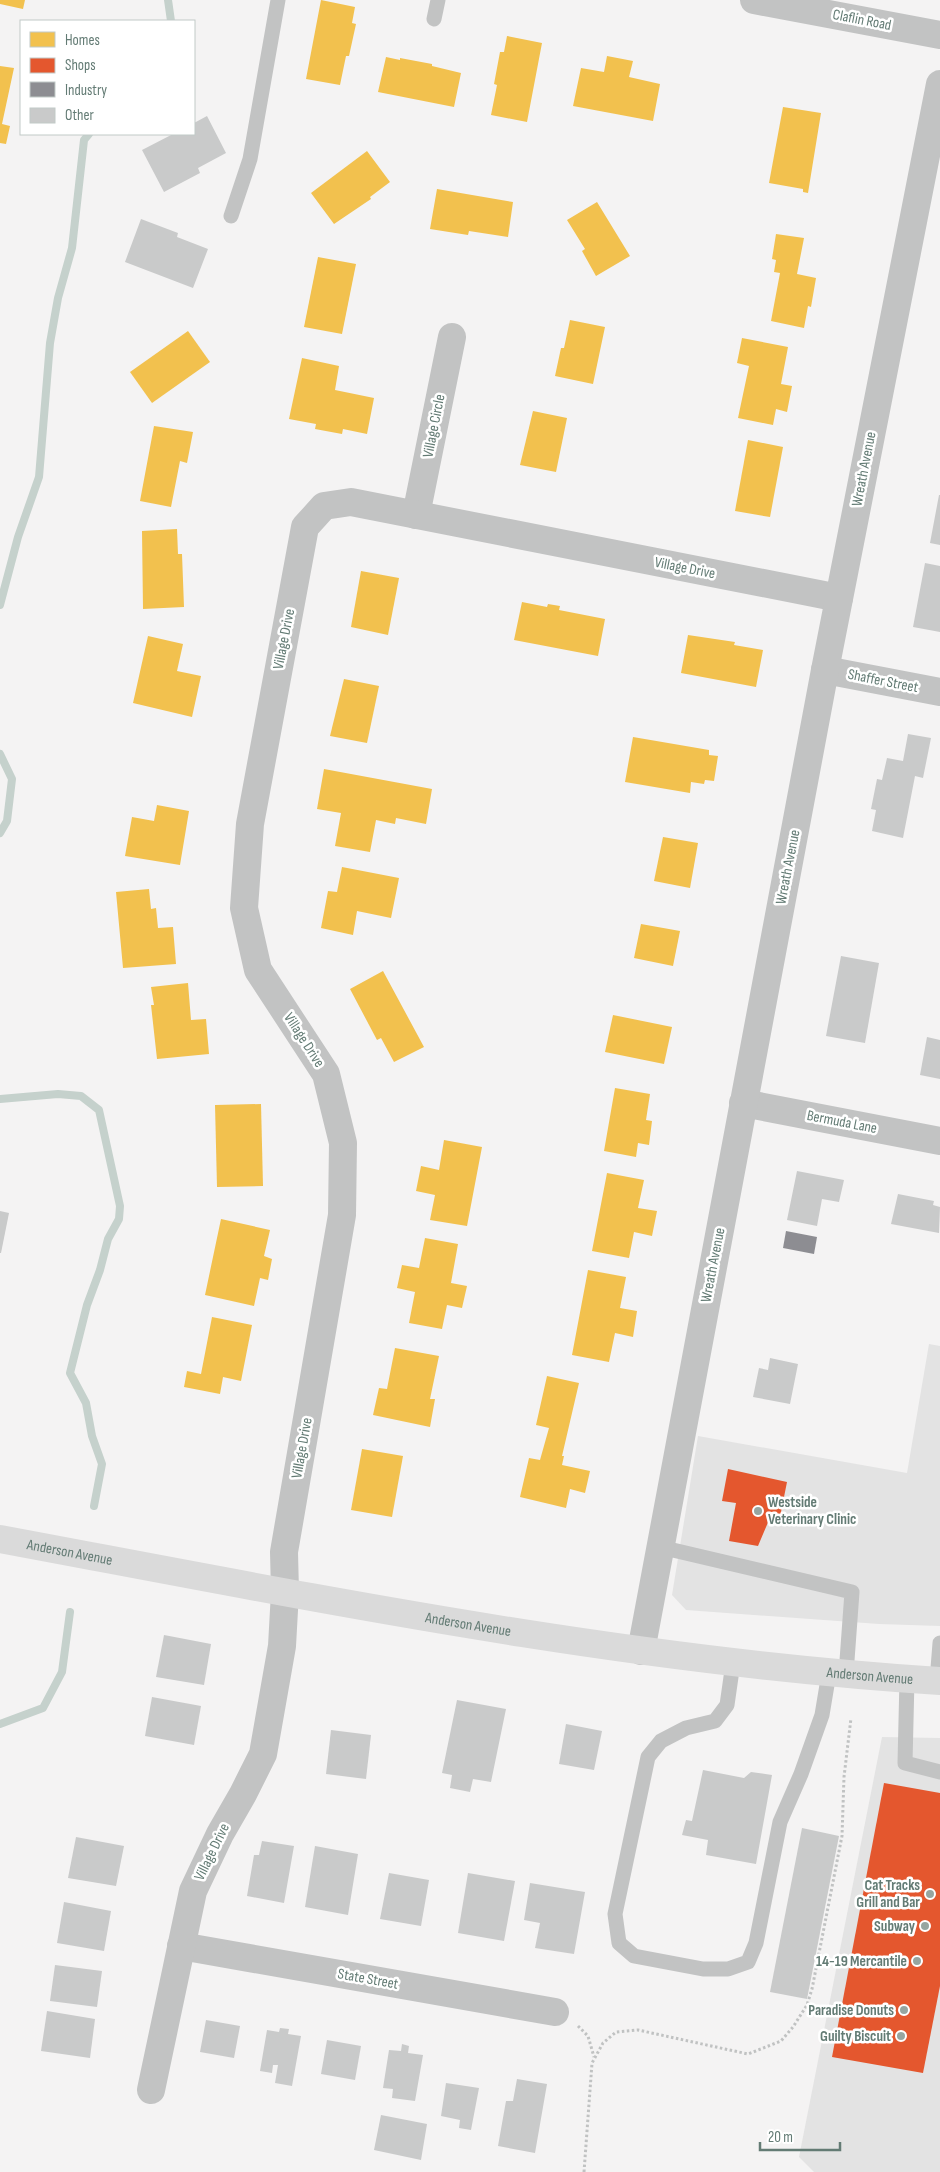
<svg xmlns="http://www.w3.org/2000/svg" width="940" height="2172" viewBox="0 0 940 2172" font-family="'Sofia Sans Condensed',sans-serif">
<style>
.built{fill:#e3e3e3}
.homes{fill:#f2c14e}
.shops{fill:#e4572e}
.industry{fill:#8d8d92}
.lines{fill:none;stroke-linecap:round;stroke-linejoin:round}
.stream{stroke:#c5d1cc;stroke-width:8}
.building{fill:#c9caca}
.path{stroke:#c0c2c2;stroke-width:3;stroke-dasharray:2.5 2.5;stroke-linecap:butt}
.service{stroke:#c2c3c3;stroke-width:15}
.minor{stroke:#c2c3c3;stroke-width:28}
.tertiary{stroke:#c2c3c3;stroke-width:28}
.secondary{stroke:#dadada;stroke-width:28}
.poi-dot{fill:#96a5a0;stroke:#fff;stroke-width:2}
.labels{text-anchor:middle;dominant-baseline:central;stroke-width:5;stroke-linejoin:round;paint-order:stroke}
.street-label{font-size:15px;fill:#637b74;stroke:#fff}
.poi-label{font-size:15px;font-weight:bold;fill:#637b74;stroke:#fff;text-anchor:end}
</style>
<rect width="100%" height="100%" fill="#f4f3f3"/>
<!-- built -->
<g class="built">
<polygon points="929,1344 940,1346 940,1626 879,1624 686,1610 672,1595 698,1436 907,1473"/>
<polygon points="882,1737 940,1738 940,2172 814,2172 799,2157"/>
</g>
<!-- homes -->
<g class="homes">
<polygon points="0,0 25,0 23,9 0,4"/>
<polygon points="321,0 355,7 352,23 356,24 349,56 346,56 340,85 306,79"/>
<polygon points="507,36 542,43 527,122 491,115 497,85 494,84 500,52 504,52"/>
<polygon points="607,56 633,61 629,77 660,84 653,121 573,106 581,68 604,72"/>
<polygon points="386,57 400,60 400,58 432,64 432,66 461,73 454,107 378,92"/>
<polygon points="0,66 14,68 2,124 10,126 6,144 0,143"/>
<polygon points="783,107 821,113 808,193 803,192 803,189 769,183"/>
<polygon points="367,151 390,182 370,197 371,199 334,224 311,193"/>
<polygon points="437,189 513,202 508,237 469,231 468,235 430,229"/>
<polygon points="597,202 630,256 596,276 582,251 585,249 567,220"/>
<polygon points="776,234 804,238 797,274 816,278 811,307 808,306 804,328 771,321 780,273 774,272 776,260 772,259"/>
<polygon points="318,257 356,264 342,334 304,327"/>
<polygon points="570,320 605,327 593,384 555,376 561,348 564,348"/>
<polygon points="188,331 210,362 152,403 130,372"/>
<polygon points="742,338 788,347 781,384 792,386 787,412 776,409 773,425 738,418 749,366 737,363"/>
<polygon points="302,358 339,366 335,390 374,398 367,434 343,429 342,434 315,429 316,424 289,419"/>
<polygon points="533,411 567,418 556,472 520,465"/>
<polygon points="154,426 193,432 187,463 180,461 171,507 140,501"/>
<polygon points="748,440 783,447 770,517 735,511"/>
<polygon points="177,529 178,554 182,554 184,607 143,609 142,531"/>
<polygon points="361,571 399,578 388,635 351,627"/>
<polygon points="522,602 547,607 548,604 560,606 559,610 605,619 598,656 514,640"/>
<polygon points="688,635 735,642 734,645 763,650 756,687 681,673"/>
<polygon points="148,636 183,644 177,671 201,676 192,717 133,703"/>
<polygon points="344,679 379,686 367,743 330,736"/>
<polygon points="633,737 709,750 709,755 718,756 714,781 705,780 704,784 691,782 690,793 625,782"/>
<polygon points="324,769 432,789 426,824 396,818 395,824 376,820 370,852 335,846 341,813 317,809"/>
<polygon points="157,805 189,811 180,865 125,856 132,817 154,821"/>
<polygon points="663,837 698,843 690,888 654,881"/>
<polygon points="342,867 399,878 391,918 357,911 353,935 321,928 328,891 337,892"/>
<polygon points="149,889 151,909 156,908 158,928 173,927 176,964 123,968 116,892"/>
<polygon points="641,924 680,931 673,966 634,958"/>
<polygon points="383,971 424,1047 394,1062 381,1038 377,1040 350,989"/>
<polygon points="188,983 191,1020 206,1019 209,1054 157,1059 151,1005 154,1005 151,987"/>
<polygon points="613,1015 672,1027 664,1064 605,1052"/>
<polygon points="615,1088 650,1094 646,1120 652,1121 649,1145 638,1143 636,1157 604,1151"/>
<polygon points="261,1104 263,1186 217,1187 215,1105"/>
<polygon points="444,1140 482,1147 467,1226 430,1220 435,1195 416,1191 421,1166 439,1170"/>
<polygon points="607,1173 644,1180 638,1208 657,1211 652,1236 634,1232 629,1258 592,1251"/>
<polygon points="221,1219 270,1230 264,1256 272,1259 268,1280 260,1278 254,1306 205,1295"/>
<polygon points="425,1238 458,1244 451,1283 467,1286 462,1308 447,1305 442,1329 409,1323 415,1292 397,1288 402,1265 419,1268"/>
<polygon points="588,1270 626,1277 620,1308 637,1311 633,1337 615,1333 609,1362 572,1355"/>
<polygon points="212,1317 252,1325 241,1381 223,1377 220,1394 184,1387 187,1371 201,1374"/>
<polygon points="395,1348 439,1356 430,1399 435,1399 430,1427 373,1415 379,1388 387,1389"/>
<polygon points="547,1376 579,1383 562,1456 564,1456 562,1465 590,1471 585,1493 570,1489 566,1508 520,1497 529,1458 540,1460 549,1428 536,1425"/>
<polygon points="362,1449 403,1456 392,1517 351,1510"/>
</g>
<!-- shops -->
<g class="shops">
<polygon points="728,1469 787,1482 779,1522 769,1520 758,1546 729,1541 736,1503 722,1501"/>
<polygon points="884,1783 940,1793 940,1986 923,2073 832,2057"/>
</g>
<!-- industry -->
<polygon class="industry" points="786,1231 817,1237 814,1254 783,1248"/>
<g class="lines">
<!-- stream -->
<g class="stream">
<polyline points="168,0 171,21"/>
<polyline points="0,605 18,537 39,477 50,343 58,298 72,248 84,140 89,134"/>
<polyline points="0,754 12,779 7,821 0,833"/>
<polyline points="0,1099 58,1094 81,1096 99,1110 120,1206 119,1219 108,1239 100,1270 87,1305 70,1373 86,1403 92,1436 102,1464 94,1506"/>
<polyline points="0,1724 43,1708 62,1672 70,1612"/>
</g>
</g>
<!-- building -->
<g class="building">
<polygon points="207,116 226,153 198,168 200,173 164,192 142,150 173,134 194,134 194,123"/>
<polygon points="141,219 178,233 177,237 208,249 193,288 125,262"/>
<polygon points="939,495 940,495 940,545 930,543"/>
<polygon points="925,563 940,566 940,632 913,627"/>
<polygon points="908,734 931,738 923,778 915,776 903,838 872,831 876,810 871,809 877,779 882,780 887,758 903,761"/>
<polygon points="841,956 879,963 865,1043 826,1036"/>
<polygon points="927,1037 940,1040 940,1079 920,1075"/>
<polygon points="797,1171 844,1180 839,1202 822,1199 817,1226 787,1220"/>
<polygon points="898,1194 934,1201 933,1205 940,1207 939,1233 891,1224"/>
<polygon points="0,1211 9,1213 1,1253 0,1253"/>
<polygon points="770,1358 798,1364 790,1404 753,1397 759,1368 768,1370"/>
<polygon points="164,1635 211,1644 204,1685 156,1677"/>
<polygon points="152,1697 201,1706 194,1745 145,1736"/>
<polygon points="457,1700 506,1709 491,1782 473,1779 470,1792 450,1788 452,1775 442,1773"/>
<polygon points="566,1724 602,1731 594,1770 559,1764"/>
<polygon points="331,1730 371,1735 366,1779 326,1774"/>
<polygon points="703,1770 744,1778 751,1772 772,1775 756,1864 706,1855 708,1840 682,1835 686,1820 692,1821"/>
<polygon points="802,1828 839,1836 807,1999 770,1992"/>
<polygon points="76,1837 124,1846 116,1886 68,1878"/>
<polygon points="262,1841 294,1846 284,1903 247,1896 254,1855 259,1855"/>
<polygon points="315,1846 358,1854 348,1915 305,1907"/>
<polygon points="389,1873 429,1880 421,1926 380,1919"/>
<polygon points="468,1873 515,1881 504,1941 458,1933"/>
<polygon points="530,1883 585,1892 574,1954 535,1948 540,1923 524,1920"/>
<polygon points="64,1902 111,1911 104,1951 57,1943"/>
<polygon points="55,1965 102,1971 97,2007 50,2001"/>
<polygon points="47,2011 95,2019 90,2058 41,2051"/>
<polygon points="206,2020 240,2026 234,2058 200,2052"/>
<polygon points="280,2028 289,2029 288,2034 301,2036 292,2086 275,2083 278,2065 273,2065 272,2073 260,2071 267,2030 279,2032"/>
<polygon points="327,2040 361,2046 355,2080 321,2074"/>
<polygon points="402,2044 409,2046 408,2053 423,2055 415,2101 392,2098 393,2089 383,2088 389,2050 401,2051"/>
<polygon points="517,2079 547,2084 535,2153 498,2146 506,2101 513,2101"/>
<polygon points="446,2083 479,2088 471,2130 459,2128 460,2120 441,2116"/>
<polygon points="381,2115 427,2124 421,2160 374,2150"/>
</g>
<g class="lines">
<!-- path -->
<g class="path">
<polyline points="578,2026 588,2036 594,2057"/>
<polyline points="584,2172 592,2063 603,2043 616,2032 638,2030 748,2054 781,2041 793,2027 807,2005 812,1989 842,1836 844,1777 851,1718"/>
</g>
<!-- service -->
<g class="service">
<polyline points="434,19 438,0"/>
<polyline points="231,216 250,159 278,0"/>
<polyline points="660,1547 852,1592 846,1674"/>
<polyline points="733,1663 727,1705 715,1721 686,1728 661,1741 648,1757 615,1914 619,1943 634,1956 703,1969 728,1969 748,1962 756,1943 780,1822 801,1774 822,1715 829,1673"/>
<polyline points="907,1679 905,1763 940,1772"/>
<polyline points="937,1681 940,1643"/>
</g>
<!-- minor -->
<g class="minor">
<polyline points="754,0 940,35"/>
<polyline points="416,515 452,337"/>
<polyline points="825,670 940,692"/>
<polyline points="743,1103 940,1141"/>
<polyline points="181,1946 555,2012"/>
<polyline points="151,2090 193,1891 220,1834 243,1794 263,1754 282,1646 285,1592 284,1552 342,1215 343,1143 326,1074 258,970 244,908 250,824 305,527 324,506 351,502 839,598"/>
</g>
<!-- tertiary -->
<polyline class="tertiary" points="641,1651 825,670 940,84"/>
<!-- secondary -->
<path class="secondary" id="s1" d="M 0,1539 C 311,1597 623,1661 940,1681"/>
</g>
<!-- markers -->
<g class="poi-dot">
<circle cx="758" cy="1511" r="5"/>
<circle cx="930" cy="1894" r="5"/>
<circle cx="925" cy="1926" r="5"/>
<circle cx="917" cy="1961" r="5"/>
<circle cx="904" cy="2010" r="5"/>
<circle cx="901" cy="2036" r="5"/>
</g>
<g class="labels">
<!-- street labels -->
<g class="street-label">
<text transform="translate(862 20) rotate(11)">Claflin Road</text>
<text transform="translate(434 426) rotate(-79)">Village Circle</text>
<text transform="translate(864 469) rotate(-79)">Wreath Avenue</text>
<text transform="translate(685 568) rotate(11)">Village Drive</text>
<text transform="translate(284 639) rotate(-79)">Village Drive</text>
<text transform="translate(883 681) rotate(11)">Shaffer Street</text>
<text transform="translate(788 867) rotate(-79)">Wreath Avenue</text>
<text transform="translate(304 1040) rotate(57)">Village Drive</text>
<text transform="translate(842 1122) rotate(11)">Bermuda Lane</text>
<text transform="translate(713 1265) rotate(-79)">Wreath Avenue</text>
<text transform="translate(302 1448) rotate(-80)">Village Drive</text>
<text stroke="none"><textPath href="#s1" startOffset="71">Anderson Avenue</textPath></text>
<text stroke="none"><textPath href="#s1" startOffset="476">Anderson Avenue</textPath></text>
<text stroke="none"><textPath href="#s1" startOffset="881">Anderson Avenue</textPath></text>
<text transform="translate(212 1852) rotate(-64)">Village Drive</text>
<text transform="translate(368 1979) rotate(10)">State Street</text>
</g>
<!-- poi labels -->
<g class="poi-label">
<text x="768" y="1502" text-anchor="start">Westside<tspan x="768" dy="17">Veterinary Clinic</tspan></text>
<text x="920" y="1885">Cat Tracks<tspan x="920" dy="17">Grill and Bar</tspan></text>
<text x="915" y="1926">Subway</text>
<text x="907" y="1961">14-19 Mercantile</text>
<text x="894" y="2010">Paradise Donuts</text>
<text x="891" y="2036">Guilty Biscuit</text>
</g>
</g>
<!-- legend -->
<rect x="20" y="20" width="175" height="115" fill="#ffffff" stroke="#c1cac7"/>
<rect x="30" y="32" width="25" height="15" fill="#f2c14e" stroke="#c1cac7"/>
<text x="65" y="45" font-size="15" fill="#637b74">Homes</text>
<rect x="30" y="58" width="25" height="15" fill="#e4572e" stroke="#c1cac7"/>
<text x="65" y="70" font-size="15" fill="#637b74">Shops</text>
<rect x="30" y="82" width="25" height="15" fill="#8d8d92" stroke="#c1cac7"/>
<text x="65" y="95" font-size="15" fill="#637b74">Industry</text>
<rect x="30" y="108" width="25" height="15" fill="#c9caca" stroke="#c1cac7"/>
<text x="65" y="120" font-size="15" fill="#637b74">Other</text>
<!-- scale -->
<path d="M760 2142v8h80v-8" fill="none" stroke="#637b74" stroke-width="2.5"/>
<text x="768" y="2142" font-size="15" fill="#637b74" stroke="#ffffff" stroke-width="4" paint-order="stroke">20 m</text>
</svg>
